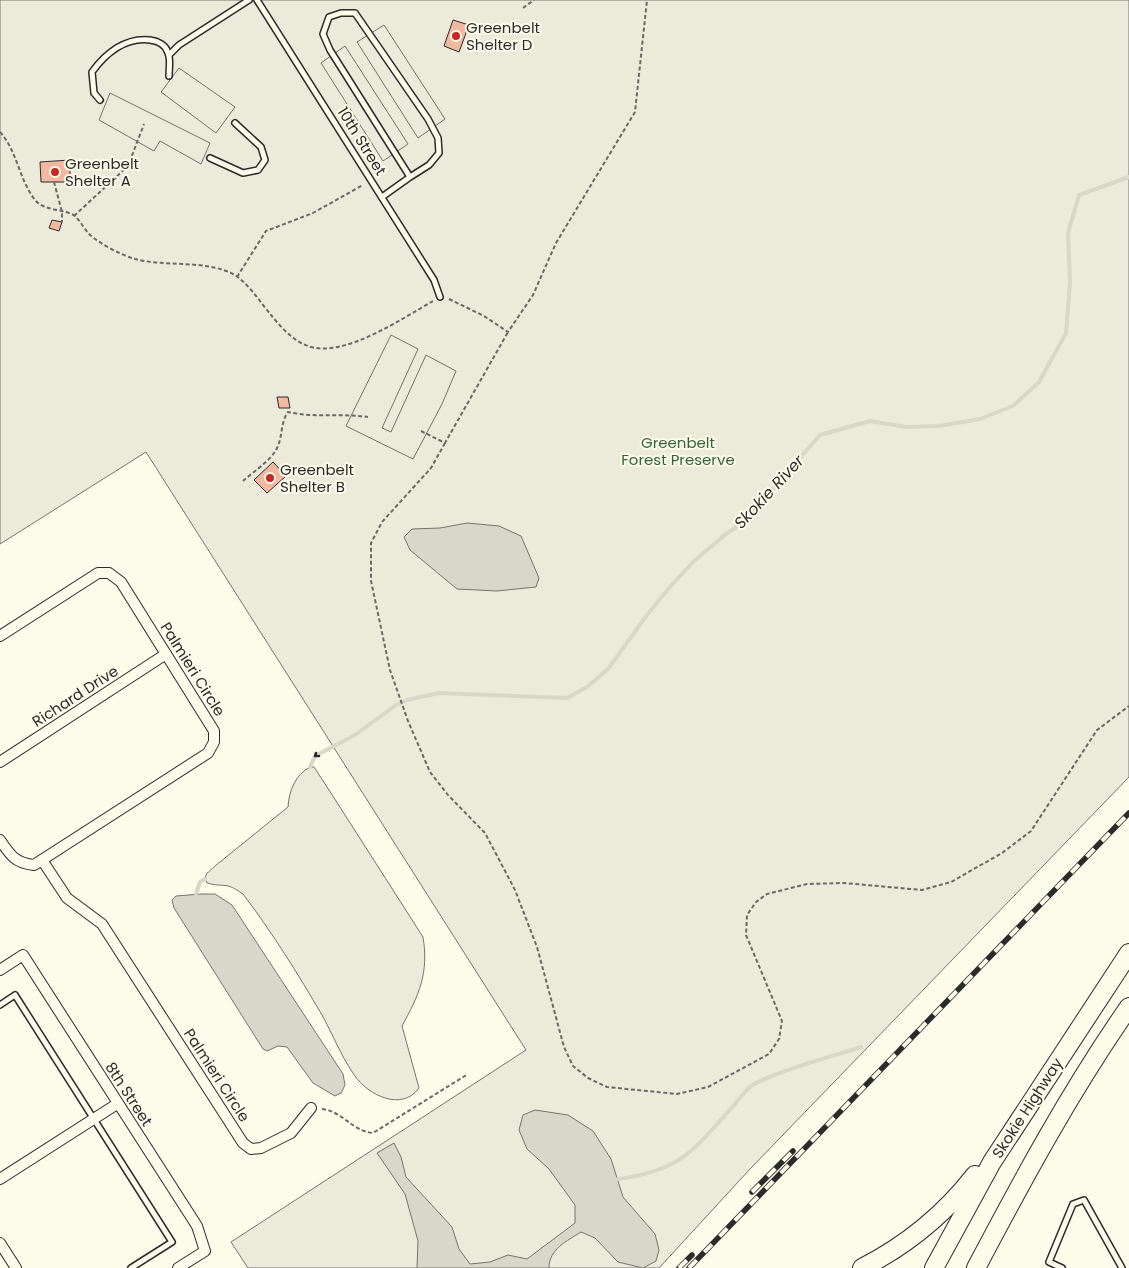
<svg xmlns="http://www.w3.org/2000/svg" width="1129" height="1268" viewBox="0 0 1129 1268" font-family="Poppins,sans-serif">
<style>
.green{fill:#ecebdb;stroke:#74746e}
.parking{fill:#eceadb;stroke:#74746e}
.water{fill:#d8d7c9;stroke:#74746e}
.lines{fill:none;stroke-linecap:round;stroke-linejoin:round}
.stream{stroke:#d8d7c9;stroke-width:4}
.building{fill:#f2b8a0;stroke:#2b2b2b}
.service-casing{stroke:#2b2b2b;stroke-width:8}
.minor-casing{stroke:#2b2b2b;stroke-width:12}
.trunk-casing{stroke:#2b2b2b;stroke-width:20}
.path{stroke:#6a6964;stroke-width:2;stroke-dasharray:4 2.5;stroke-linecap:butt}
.service{stroke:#fdfbea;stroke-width:5}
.minor{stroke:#fdfbea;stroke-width:10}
.trunk{stroke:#fdfbea;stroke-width:18}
.rail-casing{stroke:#2b2b2b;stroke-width:5.5}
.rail{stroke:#fdfbea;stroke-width:4;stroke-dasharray:11;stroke-linecap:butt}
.wall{stroke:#2b2b2b;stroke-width:2.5}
.poi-dot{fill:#c62828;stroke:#fdfbea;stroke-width:2}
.labels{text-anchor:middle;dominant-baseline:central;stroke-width:4;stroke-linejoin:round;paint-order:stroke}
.poi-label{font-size:15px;fill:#2b2b2b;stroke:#fdfbea;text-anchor:start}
.street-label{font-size:15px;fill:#2b2b2b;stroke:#fdfbea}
.park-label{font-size:15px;fill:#34623c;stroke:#fdfbea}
.water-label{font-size:16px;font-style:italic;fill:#2b2b2b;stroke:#fdfbea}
</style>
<rect width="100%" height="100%" fill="#fdfbea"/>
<!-- green -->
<g class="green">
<polygon points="0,0 1129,0 1129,777 750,1169 659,1268 248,1268 231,1242 526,1050 146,452 0,544"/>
<path d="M 310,767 L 314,767 L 329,790 L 423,937 C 429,973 419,995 402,1026 L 419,1088 C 402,1112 368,1095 355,1076 C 342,1058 333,1035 322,1015 C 298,974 272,932 243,894 C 225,881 225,888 207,883 C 202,875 209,872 215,866 L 288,807 C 289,791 295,775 310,767 Z"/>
</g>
<!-- parking -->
<g class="parking">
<polygon points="384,25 445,119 418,138 357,42"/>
<polygon points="345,46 408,144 383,161 321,63"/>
<polygon points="179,68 235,107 216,133 161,92"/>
<polygon points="110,93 210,143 201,164 160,141 154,151 99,120"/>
<polygon points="391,335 418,349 382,428 391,432 426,355 456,371 442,404 413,459 346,426"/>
</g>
<!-- water -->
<g class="water">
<polygon points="467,523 499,526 521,536 539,578 536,587 497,591 457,589 410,550 404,537 412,529 440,528"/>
<polygon points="201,894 215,894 232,905 343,1074 345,1085 341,1093 335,1096 313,1083 287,1047 278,1046 267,1051 263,1049 174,908 172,900 176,896"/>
<path d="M 535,1110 L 568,1115 L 593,1131 L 611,1159 L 623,1197 L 655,1234 L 659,1250 L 656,1261 L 643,1268 L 618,1262 L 595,1238 L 581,1232 C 567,1241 549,1249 549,1268 L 417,1268 L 418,1241 L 405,1194 L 377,1153 L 394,1143 L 401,1157 L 406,1177 L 452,1227 L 459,1249 L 470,1264 L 490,1262 L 508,1255 L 527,1259 L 575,1223 L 575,1205 L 549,1169 L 527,1149 L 519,1130 L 523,1115 Z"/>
</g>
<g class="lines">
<!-- stream -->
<g class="stream">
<polyline points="310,767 315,756 355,735 396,705 407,700 439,693 567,698 587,687 608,669 647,615 669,588 694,561 726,534 744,522 820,435 870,421 906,427 940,426 980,419 1013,406 1039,382 1066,333 1070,283 1068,233 1079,195 1129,177"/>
<polyline points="196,894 200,882 205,879"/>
<path d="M 618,1179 C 676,1171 690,1155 727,1113 C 735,1105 742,1094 750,1087 C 766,1074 837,1055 861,1047"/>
</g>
</g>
<!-- building -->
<g class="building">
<polygon points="453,20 469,25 459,52 444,46"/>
<polygon points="70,160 70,182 41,182 40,162"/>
<polygon points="52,220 62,222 59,231 49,228"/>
<polygon points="277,397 288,397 290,408 279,408"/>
<polygon points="273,462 286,476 267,493 254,480"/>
</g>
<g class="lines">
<!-- service casing -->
<g class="service-casing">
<g id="service">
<polyline points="257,0 434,280 440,297"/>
<polyline points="169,55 179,45 249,0"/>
<path d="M 100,100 L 94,93 L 92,72 C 106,53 126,37 150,40 C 158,41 166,45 168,53 C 171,59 169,69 169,76"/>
<polyline points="210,158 243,173 258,170 265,160 261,147 235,123"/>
<polyline points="382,197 410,177 330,50 323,34 329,17 341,13 355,13 428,119 438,138 439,153 429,165 410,177"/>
<polyline points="0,1005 15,995 172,1242 131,1268"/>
<polyline points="1062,1268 1049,1262 1073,1204 1084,1200 1122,1268"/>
</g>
</g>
<!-- minor casing -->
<g class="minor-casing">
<g id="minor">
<path d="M 0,636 L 98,573 L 109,573 L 121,582 L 214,731 L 214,742 L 208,753 L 34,865 C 15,863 10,855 0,840"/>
<polyline points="0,762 166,654"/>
<polyline points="42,860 67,898 102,924 243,1143 251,1149 261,1148 291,1133 311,1108"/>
<polyline points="0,970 23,955 197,1226 205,1251 178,1268"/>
<polyline points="0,1179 117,1104"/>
<polyline points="0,1243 16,1268"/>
</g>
</g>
<!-- trunk casing -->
<g class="trunk-casing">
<g id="trunk">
<path d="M 862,1268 C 907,1245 944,1215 975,1175"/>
<polyline points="934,1268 992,1162 1129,953"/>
<path d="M 976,1268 C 1023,1179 1071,1090 1129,1007"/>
</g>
</g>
<!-- path -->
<g class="path">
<polyline points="523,8 534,0"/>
<path d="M 0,132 C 18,152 19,181 36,201 C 45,211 65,209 75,216 C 80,221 84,228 89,234 C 100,244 121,255 135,259 C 166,267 199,260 229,272 C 246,279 259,301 271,315 C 280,326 293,341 308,346 C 343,359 403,318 433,301"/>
<polyline points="54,182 62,212 62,222"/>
<polyline points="74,216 128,166 144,124"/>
<polyline points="237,277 266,231 313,213 363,185"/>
<polyline points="449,299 484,316 508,332 533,295 556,243 635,112 647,0"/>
<polyline points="421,431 445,443 508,332"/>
<polyline points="445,443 431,468 382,522 371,543 371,581 390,670 408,721 430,772 448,795 485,833 515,890 537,947 564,1047 573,1066 588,1078 607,1087 677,1094 708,1087 769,1054 779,1039 782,1021 746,935 747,915 756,902 767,894 807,884 844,883 922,890 951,882 1002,853 1031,831 1097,730 1129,706"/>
<path d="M 243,481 C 253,472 269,462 276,450 C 283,438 280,423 288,412 C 314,418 341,413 368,417"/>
<path d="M 322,1109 C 342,1111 352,1131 373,1133 L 468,1074"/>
</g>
<!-- service -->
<use href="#service" class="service"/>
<!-- minor -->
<use href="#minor" class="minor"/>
<!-- trunk -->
<use href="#trunk" class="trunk"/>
<!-- rail casing -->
<g class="rail-casing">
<g id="rail">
<polyline points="752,1192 793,1151"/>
<polyline points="679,1268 692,1255"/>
<polyline points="689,1268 1129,813"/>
</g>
</g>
<!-- rail -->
<use href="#rail" class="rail"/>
<!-- wall -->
<polyline class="wall" points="316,753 315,756 319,756"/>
</g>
<!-- markers -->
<g class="poi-dot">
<circle cx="456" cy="36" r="5"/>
<circle cx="55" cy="172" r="5"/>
<circle cx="270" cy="478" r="5"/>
</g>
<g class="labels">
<!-- poi labels -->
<g class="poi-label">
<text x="466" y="27">Greenbelt<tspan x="466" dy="17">Shelter D</tspan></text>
<text x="65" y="163">Greenbelt<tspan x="65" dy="17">Shelter A</tspan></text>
<text x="280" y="469">Greenbelt<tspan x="280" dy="17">Shelter B</tspan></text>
</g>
<!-- street labels -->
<g class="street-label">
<text transform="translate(362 141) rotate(58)">10th Street</text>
<text transform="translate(193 669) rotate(58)">Palmieri Circle</text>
<text transform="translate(75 696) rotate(-33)">Richard Drive</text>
<text transform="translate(217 1075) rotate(57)">Palmieri Circle</text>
<text transform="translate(129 1094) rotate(57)">8th Street</text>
<text transform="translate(1027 1108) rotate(-57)">Skokie Highway</text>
</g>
<!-- park labels -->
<g class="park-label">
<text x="678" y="442">Greenbelt<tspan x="678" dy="17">Forest Preserve</tspan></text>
</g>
<!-- water labels -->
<g class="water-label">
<text transform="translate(769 492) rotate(-47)">Skokie River</text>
</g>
</g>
</svg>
